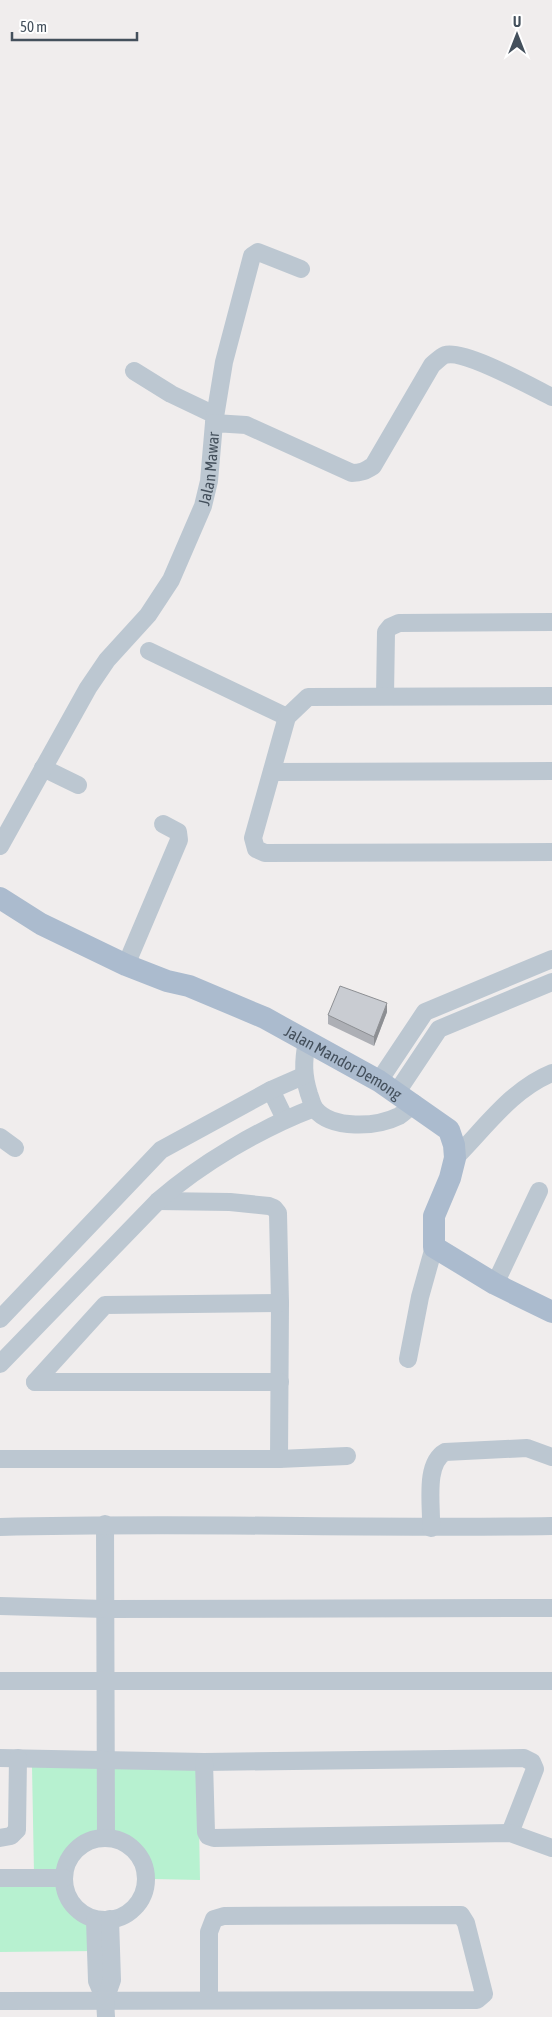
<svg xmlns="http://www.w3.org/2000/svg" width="552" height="2017" viewBox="0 0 552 2017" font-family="'Asap Condensed',sans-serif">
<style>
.green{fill:#b7f1d0}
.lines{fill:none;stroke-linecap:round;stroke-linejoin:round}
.minor{stroke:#bcc7d1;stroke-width:18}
.major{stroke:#abbbce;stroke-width:22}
.wall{fill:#adafb5}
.shaded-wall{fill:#8d8f93}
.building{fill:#c9ccd2;stroke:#8d8f93}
.labels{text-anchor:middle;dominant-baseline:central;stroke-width:4.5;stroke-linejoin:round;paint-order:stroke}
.street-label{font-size:16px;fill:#44505c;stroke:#fff}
</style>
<rect width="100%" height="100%" fill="#f0eded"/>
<!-- green -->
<g class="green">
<path d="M 32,1767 L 100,1767 L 101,1833 C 75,1841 69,1848 61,1873 L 34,1873 Z"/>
<path d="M 110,1768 L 198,1768 L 200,1880 L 154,1879 C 147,1855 136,1840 111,1833 Z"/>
<path d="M 56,1883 C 61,1903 69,1918 90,1925 L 98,1951 L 0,1952 L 0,1884 Z"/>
</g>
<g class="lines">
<!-- minor -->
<g class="minor">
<polyline points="134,371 171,394 215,415"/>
<polyline points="214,423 224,362 252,256 258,252 301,269"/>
<polyline points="149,651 287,717"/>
<polyline points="385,696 386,632 390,627 399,623 552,622"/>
<polyline points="552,696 308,697 287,717 253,838 256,849 265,853 552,852"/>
<polyline points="43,768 78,785"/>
<polyline points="272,772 552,771"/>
<path id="s1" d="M 0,846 L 88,688 L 107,660 L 148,615 L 171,580 L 203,506 L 209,481 L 214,423 L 246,425 L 352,473 C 361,473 365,471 373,466 L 432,365 C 436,362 440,357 445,355 C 464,349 532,387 552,397"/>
<polyline points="126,965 179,840 178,832 163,824"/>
<path d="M 307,1041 C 303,1062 303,1075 309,1094 C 311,1099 312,1105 315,1109 C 332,1130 377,1127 399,1116 C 404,1113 409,1108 414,1103"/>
<polyline points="379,1081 425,1012 552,959"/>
<polyline points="271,1090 285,1119"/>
<polyline points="397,1092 439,1029 552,982"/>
<polyline points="0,1137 15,1148"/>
<path d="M 455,1158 C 485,1128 512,1089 552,1073"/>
<polyline points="158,1201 230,1202 269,1206 274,1208 278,1213 280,1303 279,1459"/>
<polyline points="495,1284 539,1191"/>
<polyline points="0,1319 161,1150 271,1090 303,1076"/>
<polyline points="408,1359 420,1297 434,1247"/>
<path d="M 0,1364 L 158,1201 C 200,1164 261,1128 314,1108"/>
<polyline points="35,1382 105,1305 280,1303"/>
<polyline points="35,1382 280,1382"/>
<polyline points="0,1459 279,1459 347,1456"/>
<polyline points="105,1524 106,1838"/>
<path d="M 0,1527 C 184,1522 368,1529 552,1526"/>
<path d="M 431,1528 C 432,1506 424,1464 445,1452 L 527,1448 L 552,1457"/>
<polyline points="0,1606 105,1609 552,1608"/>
<polyline points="0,1681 552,1681"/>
<polyline points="0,1758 204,1762 524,1758 532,1762 535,1769 510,1833"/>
<polyline points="204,1762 206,1832 208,1836 214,1838 510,1833 552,1848"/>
<polyline points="0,1838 11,1836 17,1830 18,1758"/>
<circle cx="105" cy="1879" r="41"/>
<polyline points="0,1878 64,1878"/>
<polyline points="95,1920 97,1981 105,2000"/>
<polyline points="0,2001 477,2000 484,1994 466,1923 461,1915 224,1916 214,1919 209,1932 209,2000"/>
<polyline points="106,2017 105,2000 112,1980 110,1919"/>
</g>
<!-- major -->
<path class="major" id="s2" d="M 0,898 L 41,924 L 126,965 L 167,981 L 189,986 L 265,1018 L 379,1081 L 449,1130 L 454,1145 L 455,1158 L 450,1178 L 434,1216 L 434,1247 L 495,1284 L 552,1312"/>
</g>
<!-- wall -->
<polygon class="wall" points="387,1012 374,1046 328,1024 328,1015"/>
<!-- shaded-wall -->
<polygon class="shaded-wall" points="387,1003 387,1012 374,1046 374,1037"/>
<!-- building -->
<polygon class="building" points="340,986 387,1003 374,1037 328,1015"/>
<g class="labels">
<!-- street labels -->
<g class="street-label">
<text stroke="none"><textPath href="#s1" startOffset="436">Jalan Mawar</textPath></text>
<text stroke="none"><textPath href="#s2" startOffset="382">Jalan Mandor Demong</textPath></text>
</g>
</g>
<!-- north arrow -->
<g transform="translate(517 35)" stroke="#ffffff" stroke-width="4" paint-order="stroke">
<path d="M0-4L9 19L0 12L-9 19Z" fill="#44505c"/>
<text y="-8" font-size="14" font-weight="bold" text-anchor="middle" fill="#44505c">U</text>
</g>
<!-- scale -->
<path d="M12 32v8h125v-8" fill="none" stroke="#44505c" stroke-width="2.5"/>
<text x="20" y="32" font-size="15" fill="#44505c" stroke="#ffffff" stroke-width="4" paint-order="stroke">50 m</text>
</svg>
